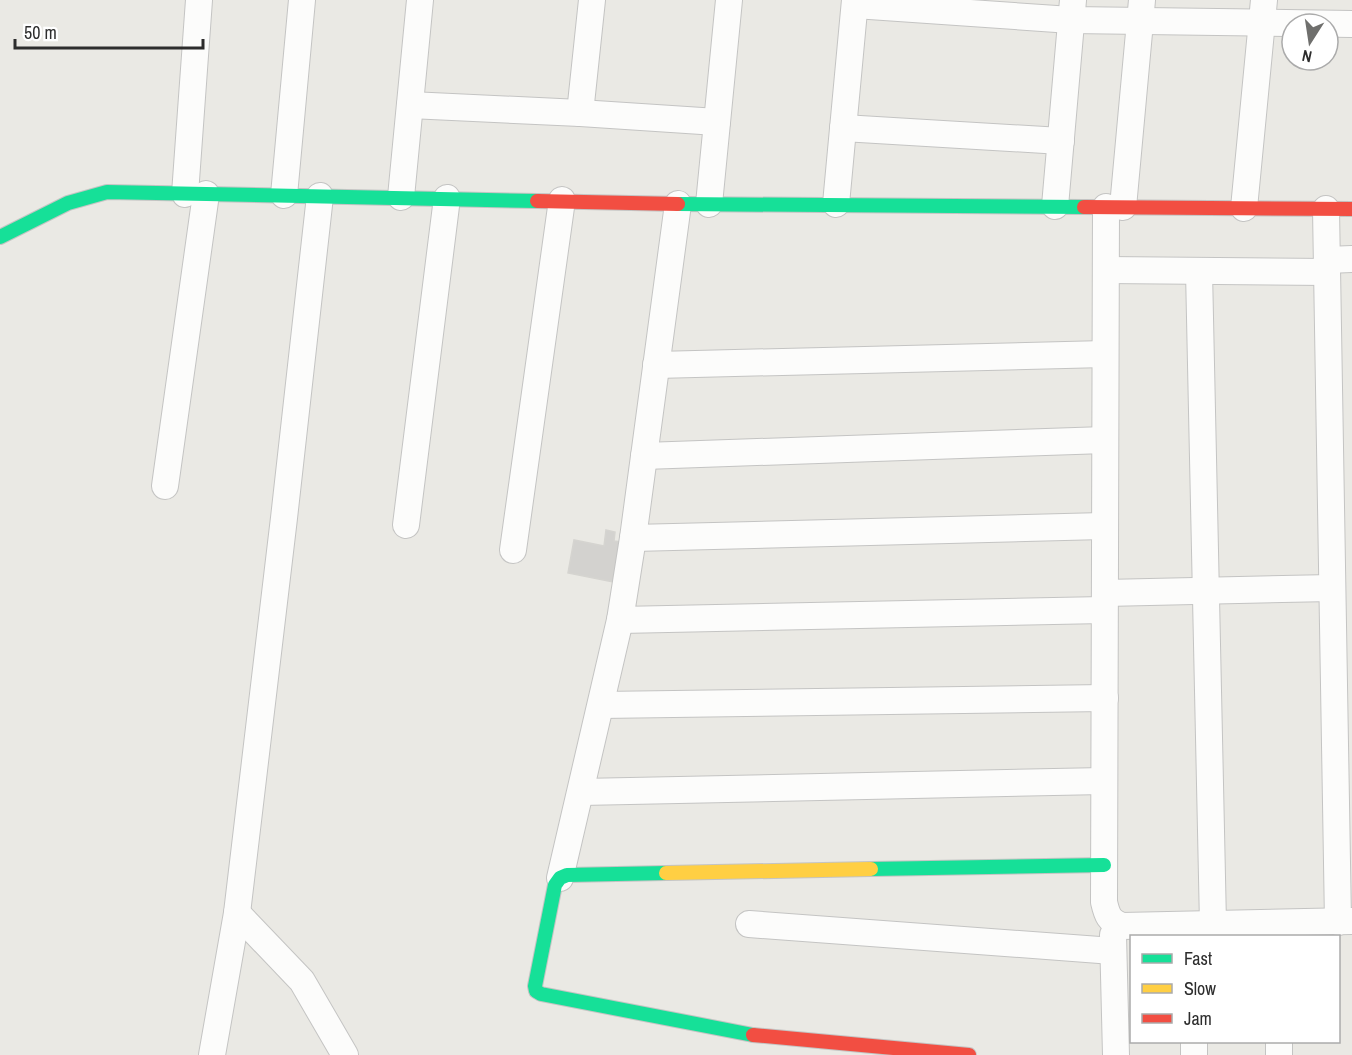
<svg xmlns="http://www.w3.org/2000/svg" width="1352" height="1055" viewBox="0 0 1352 1055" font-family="'Archivo Narrow',sans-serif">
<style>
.building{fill:#d3d2cf;stroke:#d5d4d0;stroke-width:1.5}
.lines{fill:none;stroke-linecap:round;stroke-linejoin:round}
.street-casing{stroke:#c4c4c3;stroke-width:28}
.fast-casing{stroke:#c4c4c3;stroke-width:16}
.slow-casing{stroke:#c4c4c3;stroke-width:16}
.jam-casing{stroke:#c4c4c3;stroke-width:16}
.street{stroke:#fcfcfb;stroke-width:26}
.fast{stroke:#16e098;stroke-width:14}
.slow{stroke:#ffcf43;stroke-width:14}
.jam{stroke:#f24e42;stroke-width:14}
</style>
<rect width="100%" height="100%" fill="#eae9e4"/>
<!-- building -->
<polygon class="building" points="606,530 615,532 614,541 621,542 614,582 568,573 574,540 604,546"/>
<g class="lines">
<!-- street casing -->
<g class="street-casing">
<g id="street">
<polyline points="855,5 1071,20 1352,24"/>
<polyline points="410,105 580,113 717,122"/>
<polyline points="580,113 592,0"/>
<polyline points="843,128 1061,141"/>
<polyline points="185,194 199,0"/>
<polyline points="284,195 302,0"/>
<polyline points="401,197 420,0"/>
<polyline points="678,204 633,538 620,620 1104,610"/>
<polyline points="709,204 729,0"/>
<polyline points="836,204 855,0"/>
<polyline points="1055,206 1073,0"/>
<path d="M 1106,207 L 1104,902 C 1107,915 1109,921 1122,926 L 1352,921"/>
<polyline points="1123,207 1142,0"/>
<polyline points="1244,208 1264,0"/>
<polyline points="1326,209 1338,922"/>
<polyline points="1327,260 1352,259"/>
<polyline points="1106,270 1327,272"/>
<polyline points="1199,271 1213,924"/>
<polyline points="656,365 1105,354"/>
<polyline points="644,456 1105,440"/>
<polyline points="165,486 206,194"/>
<polyline points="406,525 447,198"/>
<polyline points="633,538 1103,526"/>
<polyline points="513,550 562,200"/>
<polyline points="1105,593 1332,588"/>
<polyline points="601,705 1105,698"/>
<polyline points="581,792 1104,781"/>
<polyline points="560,878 620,620"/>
<polyline points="237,913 302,981 345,1055"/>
<polyline points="749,924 1113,951"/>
<polyline points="1113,935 1116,1055"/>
<polyline points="1194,1042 1194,1055"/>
<polyline points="1279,1042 1279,1055"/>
<polyline points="212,1055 237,913 284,518 320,196"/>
</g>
</g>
<!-- fast casing -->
<g class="fast-casing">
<g id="fast">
<polyline points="678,204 1084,207"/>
<polyline points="0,237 68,203 107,192 537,201"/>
<polyline points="871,869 1104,865"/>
<polyline points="666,873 567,875 560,878 555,885 535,986 536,991 541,994 753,1035"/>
</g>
</g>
<!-- slow casing -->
<g class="slow-casing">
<polyline id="slow" points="666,873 871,869"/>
</g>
<!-- jam casing -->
<g class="jam-casing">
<g id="jam">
<polyline points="537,201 678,204"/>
<polyline points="1084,207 1352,209"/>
<polyline points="753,1035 969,1055"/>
</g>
</g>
<!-- street -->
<use href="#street" class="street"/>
<!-- fast -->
<use href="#fast" class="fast"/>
<!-- slow -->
<use href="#slow" class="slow"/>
<!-- jam -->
<use href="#jam" class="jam"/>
</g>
<!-- legend -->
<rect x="1130" y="935" width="210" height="108" fill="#ffffff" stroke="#ababab" stroke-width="1.5"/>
<rect x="1142" y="954" width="30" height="9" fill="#16e098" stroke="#ababab" stroke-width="1.5"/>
<text x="1184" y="965" font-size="18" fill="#2d2d2d">Fast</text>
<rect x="1142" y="984" width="30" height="9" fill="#ffcf43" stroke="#ababab" stroke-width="1.5"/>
<text x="1184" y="995" font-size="18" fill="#2d2d2d">Slow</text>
<rect x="1142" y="1014" width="30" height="9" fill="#f24e42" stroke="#ababab" stroke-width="1.5"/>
<text x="1184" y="1025" font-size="18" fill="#2d2d2d">Jam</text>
<!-- north arrow -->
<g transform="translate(1310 42) rotate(192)"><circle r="28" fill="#ffffff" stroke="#ababab" stroke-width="1.5"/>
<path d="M0-4.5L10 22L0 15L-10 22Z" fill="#6f6f6d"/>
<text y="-9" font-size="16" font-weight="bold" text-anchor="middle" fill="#2d2d2d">N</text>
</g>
<!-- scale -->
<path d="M15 39v9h188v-9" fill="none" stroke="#2d2d2d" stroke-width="3"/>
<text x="24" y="39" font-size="18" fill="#2d2d2d" stroke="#ffffff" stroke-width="4.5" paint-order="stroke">50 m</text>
</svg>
